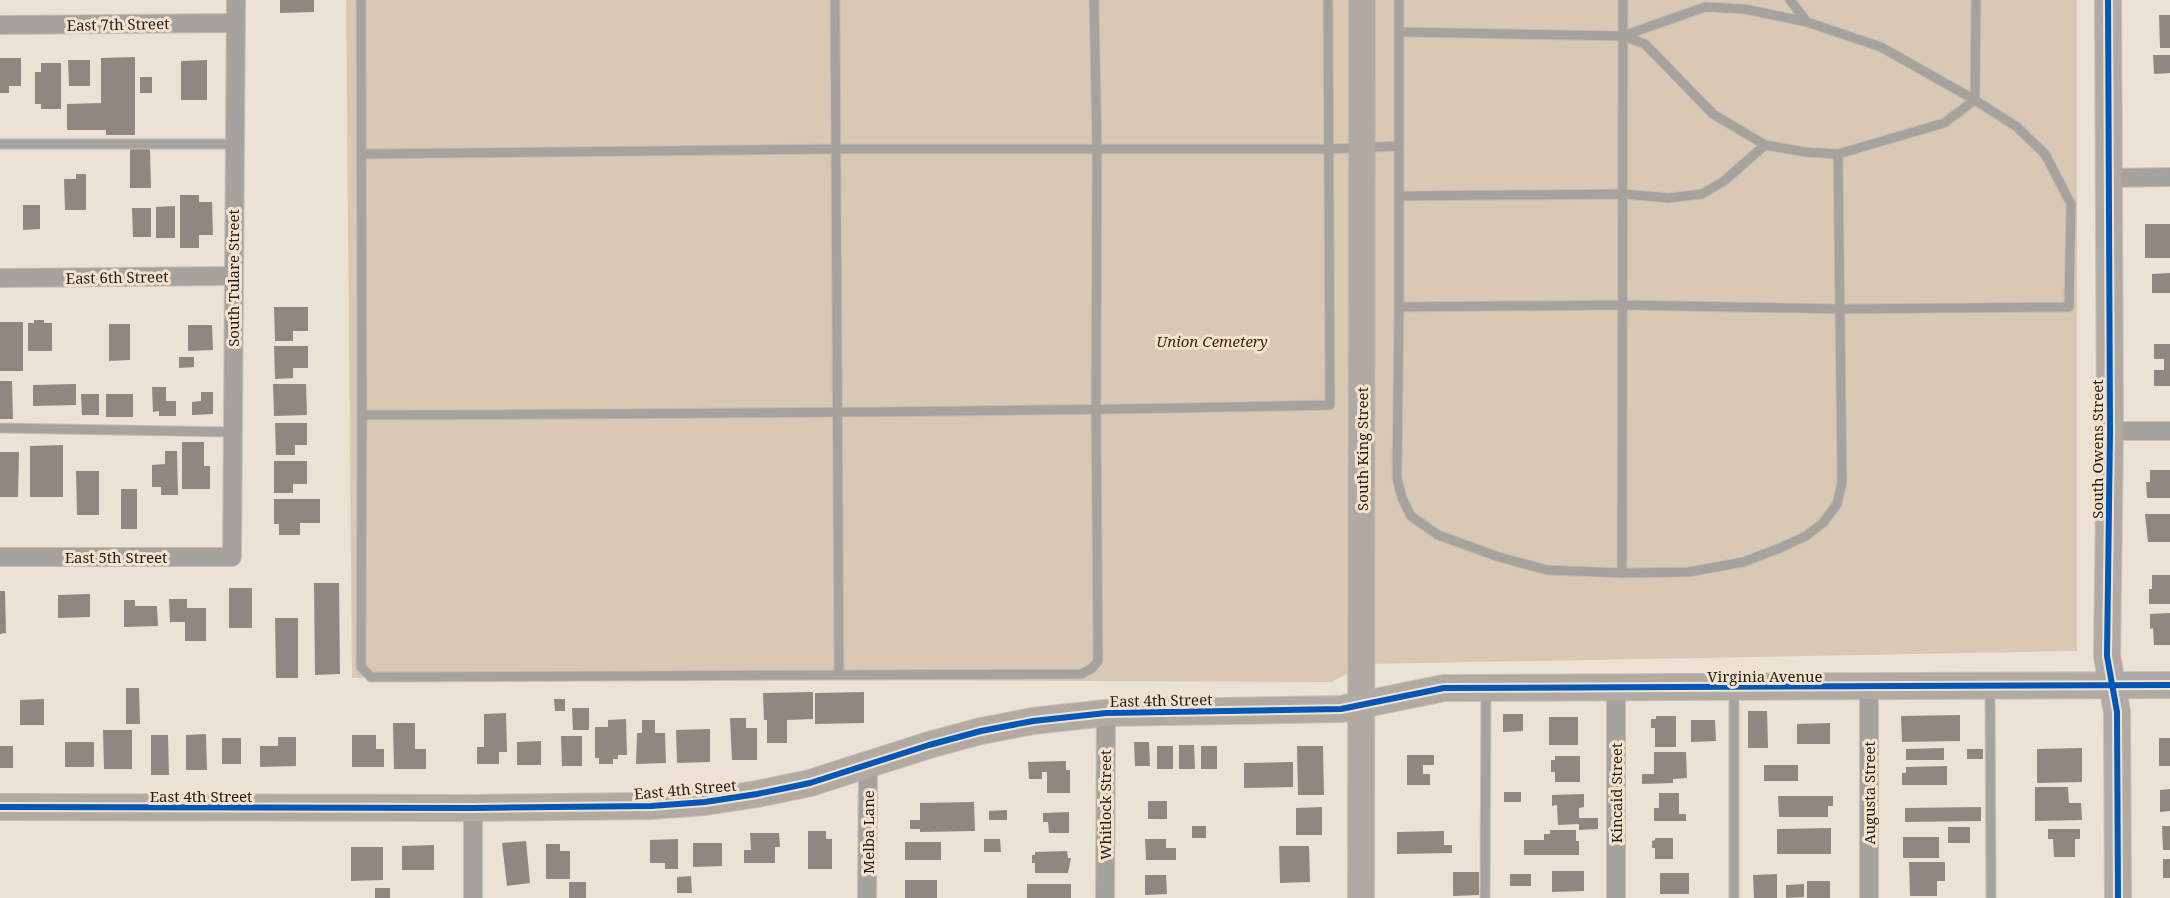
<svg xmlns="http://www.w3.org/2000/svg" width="2170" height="898" viewBox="0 0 2170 898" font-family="'Noto Serif',serif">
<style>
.green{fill:#d9c8b3}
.building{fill:#908880}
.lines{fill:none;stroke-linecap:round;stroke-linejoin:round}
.lane-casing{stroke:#c6beb4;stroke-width:11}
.street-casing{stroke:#c6beb4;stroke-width:20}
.secondary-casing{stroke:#c6beb4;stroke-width:28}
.lane{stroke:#a6a29d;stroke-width:9}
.street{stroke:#a6a29d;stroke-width:18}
.secondary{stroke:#b0aaa3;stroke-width:26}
.cycleway-casing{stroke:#f3e2cd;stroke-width:10}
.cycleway{stroke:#0057b8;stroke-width:6}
.labels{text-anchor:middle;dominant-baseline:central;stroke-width:6;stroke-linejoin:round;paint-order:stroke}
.street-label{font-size:15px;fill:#241d16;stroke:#f3e2cd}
.park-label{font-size:15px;font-style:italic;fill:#412802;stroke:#f3e2cd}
</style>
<rect width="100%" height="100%" fill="#ebe1d5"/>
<!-- green -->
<polygon class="green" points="346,0 2077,0 2077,651 1368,664 1331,682 352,678"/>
<!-- building -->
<g class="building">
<polygon points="280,0 314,0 314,12 280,13"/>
<polygon points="2159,15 2170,15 2170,48 2160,48"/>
<polygon points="2153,55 2170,55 2170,73 2154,74"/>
<polygon points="135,57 135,135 106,135 106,130 67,130 67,104 101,103 101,58"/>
<polygon points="0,58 21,58 21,86 9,86 9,93 0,93"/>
<polygon points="68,60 90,60 90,86 69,86"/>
<polygon points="207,60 207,100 181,100 181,61"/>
<polygon points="41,63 61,63 61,109 41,109 41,104 35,104 35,72 41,72"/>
<rect x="140" y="77" width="12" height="16"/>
<polygon points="130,149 150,149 151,188 130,188"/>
<polygon points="76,174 86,174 86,210 65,210 64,179 76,179"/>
<polygon points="180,195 199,195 199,202 212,202 213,235 199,235 199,248 180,248"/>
<polygon points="23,205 40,205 40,229 23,230"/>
<polygon points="175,206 175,238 156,238 156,207"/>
<polygon points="132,208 151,208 151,237 133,237"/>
<rect x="2145" y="224" width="25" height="34"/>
<polygon points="2170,273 2170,293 2152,293 2152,274"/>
<polygon points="274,307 308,307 308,331 293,331 293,341 275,341"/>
<polygon points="34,320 44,320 44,323 52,323 52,351 28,351 28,323 34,323"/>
<rect x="0" y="322" width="23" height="49"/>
<polygon points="109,324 130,324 130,360 109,361"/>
<polygon points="188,325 212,325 213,350 188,351"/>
<polygon points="2154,344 2170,344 2170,386 2154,386 2154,370 2164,370 2164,359 2154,359"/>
<polygon points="274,346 308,346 308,368 293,368 293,378 275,379"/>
<polygon points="179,357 194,357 194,367 179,368"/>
<polygon points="0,381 12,381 13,419 0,419"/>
<polygon points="76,384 76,405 33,406 33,385"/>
<polygon points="273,384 306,384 307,415 274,416"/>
<polygon points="152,387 166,387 166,401 176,401 176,416 159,416 159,411 153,412"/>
<polygon points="201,392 213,392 213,414 192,415 192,402 201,401"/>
<polygon points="81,394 99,394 99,415 82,415"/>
<rect x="106" y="394" width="27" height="23"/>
<polygon points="275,423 307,423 307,445 295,445 295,455 276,455"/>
<polygon points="182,442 204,442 204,466 210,466 210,489 182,489"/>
<polygon points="63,445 63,497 30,497 30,446"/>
<polygon points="165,451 177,451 178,495 161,495 161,487 152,487 152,465 165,464"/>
<polygon points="0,452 19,452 18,497 0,497"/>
<polygon points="274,461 307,461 307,484 293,484 293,493 274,493"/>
<polygon points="2150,470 2170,470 2170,498 2147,498 2146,482 2150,482"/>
<polygon points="76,471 99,471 99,515 77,515"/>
<rect x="121" y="489" width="16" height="40"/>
<polygon points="274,499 320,499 320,523 300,523 300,535 279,535 279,524 274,524"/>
<polygon points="2145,514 2170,514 2170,542 2148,542"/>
<polygon points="2152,575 2170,575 2170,604 2149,604 2149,589 2152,589"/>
<polygon points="314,583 339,583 340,674 315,675"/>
<rect x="229" y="588" width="23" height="40"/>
<polygon points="0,591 5,591 6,633 0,634"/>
<polygon points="90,594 90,617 58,618 58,595"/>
<polygon points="169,599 187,599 187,608 206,608 206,641 185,641 185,622 170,622"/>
<polygon points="124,600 135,600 135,606 157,606 158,626 124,627"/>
<polygon points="2170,613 2170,645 2154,645 2153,628 2150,629 2150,614"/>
<polygon points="275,618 298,618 298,678 276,678"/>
<polygon points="126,688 139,688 140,724 126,724"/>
<polygon points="813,692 813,719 787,720 787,743 767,743 767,720 764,720 763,693"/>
<polygon points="864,692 864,723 815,724 815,693"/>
<polygon points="44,699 44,725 20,725 20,700"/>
<polygon points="554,699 565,699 565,711 555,711"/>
<polygon points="572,708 589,708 589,730 573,730"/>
<polygon points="1748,711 1767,711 1768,748 1748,748"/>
<polygon points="506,713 507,752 499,752 499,764 477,764 477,747 484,747 484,714"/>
<polygon points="1503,714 1523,714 1523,731 1503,732"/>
<polygon points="1960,715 1960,741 1902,742 1901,716"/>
<polygon points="1656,716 1676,716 1676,747 1655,747 1655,728 1651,728 1651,719 1656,719"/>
<rect x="1549" y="717" width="29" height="28"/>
<polygon points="730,718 746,718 746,728 757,728 757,760 732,760"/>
<polygon points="626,719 627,755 618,755 618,759 613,759 613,764 599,764 599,758 595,758 595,727 608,727 608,720"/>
<polygon points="642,720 655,720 655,733 665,733 666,763 636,764 637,733 642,733"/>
<polygon points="1691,720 1715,720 1716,741 1691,742"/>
<polygon points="393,723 415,723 415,749 426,749 426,769 394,769"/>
<polygon points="1830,723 1830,744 1797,744 1797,724"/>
<polygon points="710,729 710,762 677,763 676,730"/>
<polygon points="103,730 132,730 132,769 104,769"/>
<polygon points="206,734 207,770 186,770 186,735"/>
<polygon points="151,735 168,735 169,775 151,775"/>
<polygon points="352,735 376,735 376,749 384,749 384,767 352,767"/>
<polygon points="561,736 582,736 582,766 562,766"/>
<polygon points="278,737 296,737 296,766 260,767 260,746 278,746"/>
<rect x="222" y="738" width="19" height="26"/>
<rect x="2159" y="738" width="11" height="28"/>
<polygon points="541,741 541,765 517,765 517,742"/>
<rect x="65" y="742" width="29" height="25"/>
<polygon points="1134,742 1149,742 1150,766 1135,766"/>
<polygon points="1179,745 1194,745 1195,769 1179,769"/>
<rect x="0" y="746" width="13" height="22"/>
<rect x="1157" y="746" width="16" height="23"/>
<rect x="1201" y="746" width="16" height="23"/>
<polygon points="1297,746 1323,746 1324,795 1298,795"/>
<polygon points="1944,748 1944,760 1906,760 1906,749"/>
<polygon points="2082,748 2082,782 2037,783 2037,749"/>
<rect x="1967" y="749" width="16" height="10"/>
<polygon points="1654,752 1686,752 1687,778 1673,779 1673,783 1642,784 1642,774 1654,774"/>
<polygon points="1407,755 1434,755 1434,765 1423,765 1423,774 1430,774 1430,785 1407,785"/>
<polygon points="1555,756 1580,756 1580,782 1555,782 1555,772 1551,772 1551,760 1555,760"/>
<polygon points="1066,761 1066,770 1070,770 1070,793 1047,793 1047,772 1042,772 1042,779 1029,779 1028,762"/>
<polygon points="1293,762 1293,787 1244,788 1244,763"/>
<rect x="1764" y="765" width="34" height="16"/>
<polygon points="1947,766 1947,785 1902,785 1902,773 1906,773 1906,767"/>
<polygon points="2035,787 2068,787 2069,803 2081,803 2082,820 2035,821"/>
<polygon points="2170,789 2170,811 2160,812 2160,790"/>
<rect x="1504" y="792" width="17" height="10"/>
<polygon points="1659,793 1679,793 1679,814 1686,814 1686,821 1654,821 1654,808 1659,808"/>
<polygon points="1584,794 1584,807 1579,808 1579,818 1598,818 1598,829 1579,830 1579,824 1558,825 1557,805 1552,806 1552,795"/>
<polygon points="1778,796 1833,796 1833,806 1828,806 1828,817 1779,817"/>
<rect x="1148" y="801" width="19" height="18"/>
<polygon points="974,802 975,831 920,832 920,829 910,829 910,820 920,820 920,803"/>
<polygon points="1322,807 1322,835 1296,835 1296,808"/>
<polygon points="1981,807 1981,821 1905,822 1905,808"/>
<polygon points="1007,810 1007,820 989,820 989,811"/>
<polygon points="1069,812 1069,833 1049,833 1048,822 1043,822 1043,813"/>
<rect x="1192" y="826" width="14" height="12"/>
<polygon points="2162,826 2170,826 2170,850 2163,850"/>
<rect x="1948" y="827" width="22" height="16"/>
<polygon points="1831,828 1831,854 1777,854 1777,829"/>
<polygon points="2048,829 2080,829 2080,839 2075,839 2075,857 2054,857 2053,839 2048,839"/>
<polygon points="1550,830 1576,830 1576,841 1579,841 1579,855 1524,855 1524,840 1544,840 1544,834 1550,834"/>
<polygon points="808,831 826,831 826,839 832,839 832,869 808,869"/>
<polygon points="1444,831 1444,845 1452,845 1452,853 1397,854 1397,832"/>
<polygon points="750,833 779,833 780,847 775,847 775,863 744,863 744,850 751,850"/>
<rect x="1903" y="837" width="36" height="21"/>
<polygon points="1655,838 1673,838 1673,859 1655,859 1655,848 1652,848 1652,841 1655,840"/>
<polygon points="678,839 678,869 665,869 665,863 650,863 650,840"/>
<polygon points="984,839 1000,839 1001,852 984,852"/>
<polygon points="1145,839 1166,839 1166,848 1176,848 1176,860 1146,860"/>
<polygon points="526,841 530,883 507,886 502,843"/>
<rect x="905" y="842" width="36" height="18"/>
<polygon points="693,843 722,843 722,866 693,867"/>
<polygon points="546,844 560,844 560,851 570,851 570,879 546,879"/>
<polygon points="434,845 434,870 402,870 402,846"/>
<polygon points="1279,846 1309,846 1310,882 1280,883"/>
<polygon points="351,847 383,847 383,880 351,881"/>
<polygon points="1067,851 1068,858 1071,858 1068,873 1035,873 1035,863 1032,863 1032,855 1035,855 1035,852"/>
<rect x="2163" y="859" width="7" height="19"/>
<polygon points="1909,862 1945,862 1945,881 1937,881 1937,896 1910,896"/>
<polygon points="1552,871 1584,871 1584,891 1552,892"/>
<polygon points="1453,872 1479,872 1479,895 1453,896"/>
<rect x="1660" y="873" width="29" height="21"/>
<rect x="1510" y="874" width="21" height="12"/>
<polygon points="1777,874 1777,898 1754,898 1753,875"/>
<polygon points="1145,875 1166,875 1167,894 1145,895"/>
<polygon points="691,876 692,893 677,893 677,877"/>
<rect x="905" y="880" width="32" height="18"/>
<rect x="1807" y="881" width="23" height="17"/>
<rect x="569" y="882" width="17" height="16"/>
<rect x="1027" y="884" width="44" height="14"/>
<polygon points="1804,884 1804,897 1786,898 1786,885"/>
<rect x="375" y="888" width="15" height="10"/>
</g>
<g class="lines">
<!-- lane casing -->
<g class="lane-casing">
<g id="lane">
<polyline points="361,0 362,415"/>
<polyline points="835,0 839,674"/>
<path d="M 1094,0 L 1097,148 L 1096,410 L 1098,661 L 1091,669 L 1081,674 L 371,677 L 361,667 L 362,415 C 685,414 1007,412 1330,405 L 1328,0"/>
<polyline points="1399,0 1399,307 1397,478 1402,498 1411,516 1438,535 1499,557 1547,570 1622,573 1689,572 1743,562 1780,548 1806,536 1823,523 1837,504 1842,482 1838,154"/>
<polyline points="1790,0 1807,22"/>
<polyline points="1399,32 1623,36 1645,44 1713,114 1765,145 1805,152 1838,154 1944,123 1975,100 1881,47 1807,22 1745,9 1705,7 1623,36"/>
<polyline points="0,144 235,144"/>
<polyline points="363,154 835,149 1328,149 1399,146"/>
<polyline points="1399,196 1624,194 1669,198 1702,194 1724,181 1765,145"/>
<polyline points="1399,307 1624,305 1841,309 2069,307 2071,204 2045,154 2017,127 1975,100 1976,0"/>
<polyline points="0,428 233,432"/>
<polyline points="1622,573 1623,0"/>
<polyline points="1990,687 1991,898"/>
<polyline points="1485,898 1486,690"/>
<polyline points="1734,898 1734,688"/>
</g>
</g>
<!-- street casing -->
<g class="street-casing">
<g id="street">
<polyline points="0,25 236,23"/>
<polyline points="2109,178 2170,177"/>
<polyline points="0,278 233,276"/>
<polyline points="2110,431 2170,431"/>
<polyline points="0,557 232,557 236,0"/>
<polyline points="473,898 473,808"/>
<polyline points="867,898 868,766"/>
<polyline points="1105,898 1106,713"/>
<polyline points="1616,898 1616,688"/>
<polyline points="1869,898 1869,687"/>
</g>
</g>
<!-- secondary casing -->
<g class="secondary-casing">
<g id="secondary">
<polyline points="2108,0 2110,431 2107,656 2117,712 2118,898"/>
<polyline points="0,807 473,808 651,806 705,802 757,794 810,783 929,745 981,731 1033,721 1106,713 1341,709 1444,688 2170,685"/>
<polyline points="1361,898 1362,0"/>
</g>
</g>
<!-- lane -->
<use href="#lane" class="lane"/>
<!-- street -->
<use href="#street" class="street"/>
<!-- secondary -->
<use href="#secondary" class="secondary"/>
<!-- cycleway casing -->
<g class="cycleway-casing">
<g id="cycleway">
<polyline points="2108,0 2110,431 2107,656 2117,712 2118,898"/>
<polyline points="0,807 473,808 651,806 705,802 757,794 810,783 929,745 981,731 1033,721 1106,713 1341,709 1444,688 2170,685"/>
</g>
</g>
<!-- cycleway -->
<use href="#cycleway" class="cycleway"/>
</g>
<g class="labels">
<!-- street labels -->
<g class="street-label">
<text transform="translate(118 24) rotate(-1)">East 7th Street</text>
<text transform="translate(117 277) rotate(-1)">East 6th Street</text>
<text transform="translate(233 278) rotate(-90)">South Tulare Street</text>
<text transform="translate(1362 449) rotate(-90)">South King Street</text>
<text transform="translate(2097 449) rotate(-90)">South Owens Street</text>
<text x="116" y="557">East 5th Street</text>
<text x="1765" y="676">Virginia Avenue</text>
<text transform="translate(1161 700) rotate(-1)">East 4th Street</text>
<text transform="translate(685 789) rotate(-5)">East 4th Street</text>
<text transform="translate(1616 793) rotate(-90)">Kincaid Street</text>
<text transform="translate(1869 793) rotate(-90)">Augusta Street</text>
<text x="201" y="796">East 4th Street</text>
<text transform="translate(1105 805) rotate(-90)">Whitlock Street</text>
<text transform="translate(868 832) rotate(-90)">Melba Lane</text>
</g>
<!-- park labels -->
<g class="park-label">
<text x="1212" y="341">Union Cemetery</text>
</g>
</g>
</svg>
